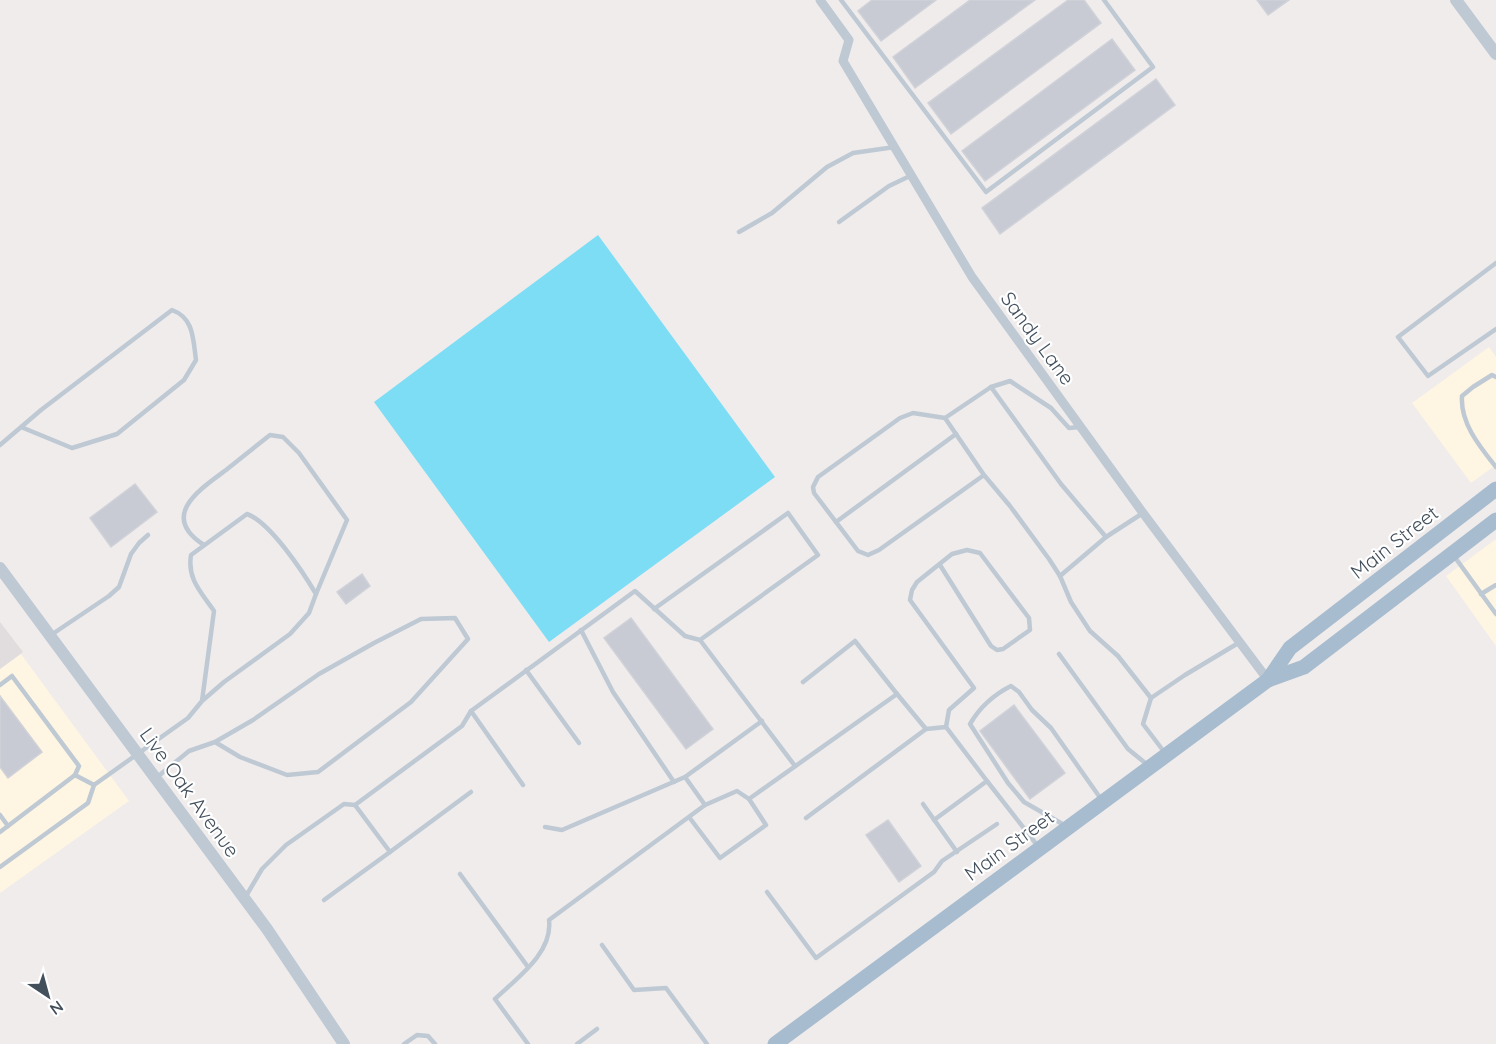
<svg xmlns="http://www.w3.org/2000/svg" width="1496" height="1044" viewBox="0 0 1496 1044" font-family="Quicksand,sans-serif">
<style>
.commercial{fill:#fef5e2}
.education{fill:#e1ddde}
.water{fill:#7cddf5}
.building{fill:#c8cbd3;stroke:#d0d2d9;stroke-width:1.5}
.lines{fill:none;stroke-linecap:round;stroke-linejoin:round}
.service{stroke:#bec9d4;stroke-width:4.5}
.minor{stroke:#bec9d4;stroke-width:9}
.tertiary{stroke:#bec9d4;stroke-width:12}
.primary{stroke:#a8bccf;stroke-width:15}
.labels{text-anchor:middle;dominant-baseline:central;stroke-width:4.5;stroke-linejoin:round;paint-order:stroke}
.street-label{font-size:20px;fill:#43505c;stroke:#fff}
</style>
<rect width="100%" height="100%" fill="#f0ecec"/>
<!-- commercial -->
<g class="commercial">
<polygon points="1489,347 1496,357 1496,465 1471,483 1412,403"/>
<polygon points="1496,539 1496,646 1446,576"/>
<polygon points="21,654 129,801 0,893 0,669"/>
</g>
<!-- education -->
<polygon class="education" points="0,622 23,652 0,669"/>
<!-- water -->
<polygon class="water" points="598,235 775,477 549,642 374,402"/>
<!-- building -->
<g class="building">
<polygon points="872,0 936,0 881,41 858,11"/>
<polygon points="970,0 1035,0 915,88 893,57"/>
<polygon points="1068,0 1084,0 1101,23 951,134 928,103"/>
<polygon points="1257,0 1289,0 1268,15"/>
<polygon points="1112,39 1135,70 985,181 962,151"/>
<polygon points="1156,79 1175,105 1000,234 982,208"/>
<polygon points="135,484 157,512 111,547 90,518"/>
<polygon points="362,574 370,586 346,604 337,592"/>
<polygon points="631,618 713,729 686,749 604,638"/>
<polygon points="0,696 42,752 8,778 0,767"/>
<polygon points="1014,705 1065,773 1030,799 980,731"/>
<polygon points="888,820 921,866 899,882 866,835"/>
</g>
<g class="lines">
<!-- service -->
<g class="service">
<polyline points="841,0 986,192 1153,67 1104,0"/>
<polyline points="839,222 889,186 912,175"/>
<polyline points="739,232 772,213 827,167 853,153 895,147"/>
<polyline points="1496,263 1398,337 1428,376 1496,329"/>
<path d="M 1496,377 L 1492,375 L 1473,387 L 1462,396 C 1460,423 1480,447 1496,467"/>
<polyline points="991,387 1010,381 1051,408 1069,428 1080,427"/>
<polyline points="945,418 991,387 1061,484 1106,537 1060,576"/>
<path d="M 0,445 L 41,410 L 172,310 C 194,318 193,339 196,360 L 184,380 L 117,434 L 72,448 L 21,427"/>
<polyline points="984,475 879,550 868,555 858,551 814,493 813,487 818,477 900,418 913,413 945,418 984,475 1010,506 1049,559 1060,576 1071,602 1090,631 1118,656 1151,698 1185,675 1240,642"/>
<polyline points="836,522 956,434"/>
<polyline points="1106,537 1143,513"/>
<path d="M 204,545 C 159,516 199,490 226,470 C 241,458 255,447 270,435 L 283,437 L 299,453 L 347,520 L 316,594"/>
<polyline points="1454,556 1496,614"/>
<polyline points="940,565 991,646 997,650 1003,649 1030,630 1029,618 980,553 967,550 952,554 917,582 912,590 910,600 974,688 949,710 946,727"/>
<polyline points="1481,594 1496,585"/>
<polyline points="654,609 788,513 818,555 700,640"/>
<polyline points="581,630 613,692 674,782"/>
<polyline points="51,635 109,596 119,587 131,554 139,543 148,535"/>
<polyline points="1059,654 1128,749 1149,766"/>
<polyline points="526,670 579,743"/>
<polyline points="0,685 12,676 79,766 75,775 94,785"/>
<polyline points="1151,698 1143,724 1165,753"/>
<polyline points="471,711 523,785"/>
<polyline points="926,729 946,727 987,781"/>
<polyline points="685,777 762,721"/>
<polyline points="156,778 189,751 215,742 253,720 319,674 374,643 421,619 455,618 468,639 411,702 318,772 287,775 240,757 215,742"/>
<polyline points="749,799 897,694 855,641 803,682"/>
<polyline points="923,804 957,852"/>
<polyline points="0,815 8,826"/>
<polyline points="806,818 926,729 897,694"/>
<polyline points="934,820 987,781 1037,845"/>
<path d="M 1066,826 L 1024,802 L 1008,783 L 970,724 C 980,707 993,695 1011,686 L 1019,692 L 1032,710 L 1051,728 L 1101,799"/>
<polyline points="545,827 562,830 685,777 705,805"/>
<polyline points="0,832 75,775"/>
<polyline points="390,852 471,792"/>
<path d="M 0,867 L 88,803 L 94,785 L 188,718 L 202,701 L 224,682 L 290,634 L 309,613 L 316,594 C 303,572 270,522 247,514 L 191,555 C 187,579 201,592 214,611 L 202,701"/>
<polyline points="460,874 528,967"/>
<polyline points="767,892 816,958 934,872 942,861 997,824"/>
<polyline points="246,896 262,869 286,845 344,804 355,805 462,726 471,711 635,591 685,636 700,640 795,766"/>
<polyline points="324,900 390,852 355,805"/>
<polyline points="602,945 634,990 666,988 707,1044"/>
<polyline points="404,1044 417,1035 428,1036 435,1044"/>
<path d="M 528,1044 L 495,999 C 517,978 553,953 549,920 L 705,805 L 737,791 L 749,799 L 766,825 L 720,858 L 689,817"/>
<polyline points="577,1044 597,1029"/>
</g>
<!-- minor -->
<polyline class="minor" points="820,0 849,40 843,61 972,277 1143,513 1268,680"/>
<!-- tertiary -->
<g class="tertiary">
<polyline points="1456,0 1496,54"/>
<polyline points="0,568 267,929 344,1044"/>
</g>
<!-- primary -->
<g class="primary">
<polyline points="1268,680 1290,648 1496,489"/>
<polyline points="775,1044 1268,680 1304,667 1496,520"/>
</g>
</g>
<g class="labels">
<!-- street labels -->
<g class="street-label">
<text transform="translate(1038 338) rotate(54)">Sandy Lane</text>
<text transform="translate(1394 542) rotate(-38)">Main Street</text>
<text transform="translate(190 792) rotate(54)">Live Oak Avenue</text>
<text transform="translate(1009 845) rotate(-36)">Main Street</text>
</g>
</g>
<!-- north arrow -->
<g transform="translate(48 996) rotate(144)" stroke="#ffffff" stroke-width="4.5" paint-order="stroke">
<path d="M0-4.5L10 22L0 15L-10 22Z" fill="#43505c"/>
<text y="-9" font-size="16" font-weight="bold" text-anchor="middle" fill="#43505c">N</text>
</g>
</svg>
